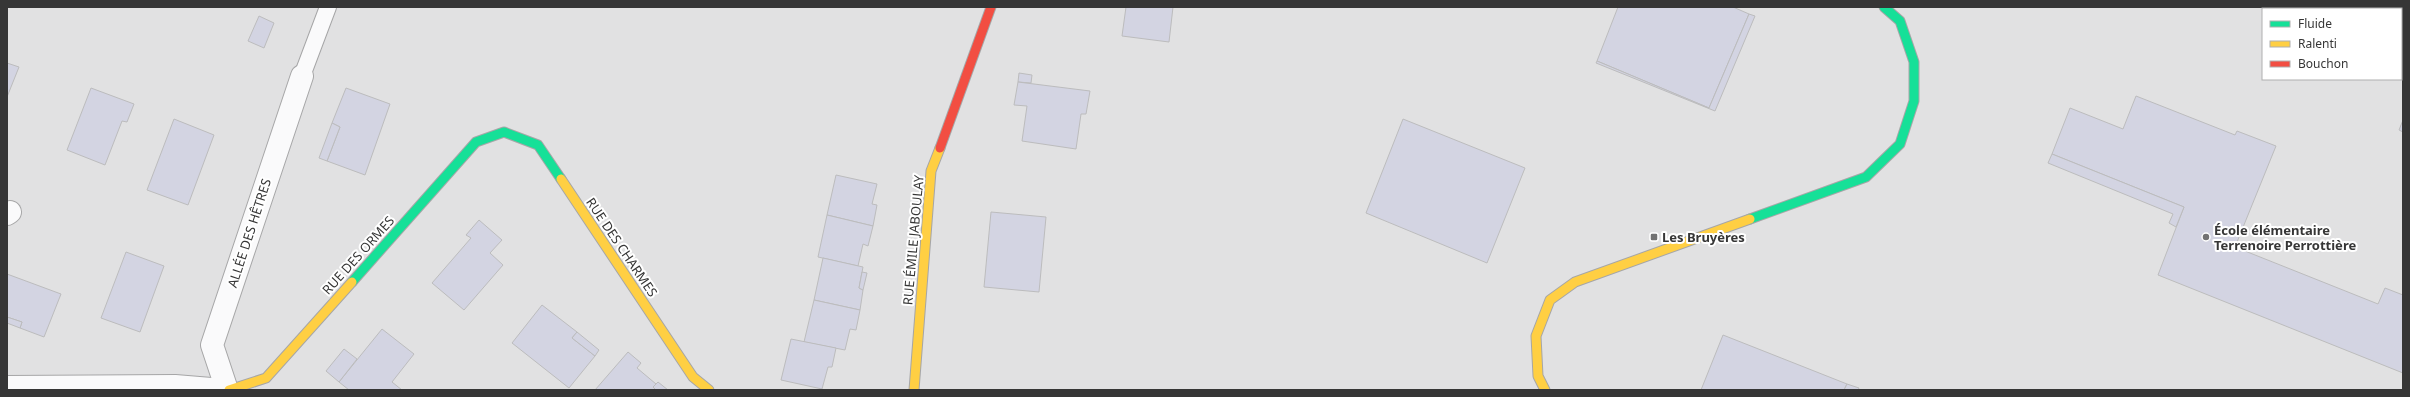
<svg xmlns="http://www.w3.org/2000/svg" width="2410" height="397" viewBox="0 0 2410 397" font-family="'Noto Sans',sans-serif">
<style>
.building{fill:#d3d4e2;stroke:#bcbcbd}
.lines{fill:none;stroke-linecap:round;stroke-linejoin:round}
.lane-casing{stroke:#a6a6a7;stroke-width:18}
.street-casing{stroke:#a6a6a7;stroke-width:24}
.fast-casing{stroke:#a6a6a7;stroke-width:11}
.slow-casing{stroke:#a6a6a7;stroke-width:11}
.jam-casing{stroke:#a6a6a7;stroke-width:11}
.lane{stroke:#fafafb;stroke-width:16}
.street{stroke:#fafafb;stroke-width:22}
.fast{stroke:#16e098;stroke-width:9}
.slow{stroke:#ffcf43;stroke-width:9}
.jam{stroke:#f24e42;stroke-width:9}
.poi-dot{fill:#727272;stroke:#fff;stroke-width:1.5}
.labels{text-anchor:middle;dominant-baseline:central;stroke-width:4;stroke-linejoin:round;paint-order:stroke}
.poi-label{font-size:13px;font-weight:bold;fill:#363636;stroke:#fff;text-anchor:start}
.street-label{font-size:13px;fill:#363636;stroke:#fff}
</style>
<rect width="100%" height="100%" fill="#e1e1e2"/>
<!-- building -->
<g class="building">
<polygon points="1126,7 1173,7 1169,42 1122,36"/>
<polygon points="1618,7 1733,7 1749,14 1709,108 1597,61"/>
<polygon points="2294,7 2403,7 2403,50 2401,50 2401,9 2299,9"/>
<polygon points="1749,14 1755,16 1715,111 1596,63 1597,61 1709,108"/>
<polygon points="259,16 274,23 264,48 248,41"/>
<polygon points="7,63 19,67 7,97"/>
<polygon points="1019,73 1032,75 1031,83 1018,82"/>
<polygon points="1018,82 1090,91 1086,114 1081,114 1076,149 1022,141 1027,106 1014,105"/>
<polygon points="91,88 134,104 127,122 122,121 105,165 67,150"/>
<polygon points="346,88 390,104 365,175 327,161 340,127 332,123"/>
<polygon points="2136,96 2235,135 2237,131 2276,146 2235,247 2378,304 2385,288 2403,295 2403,373 2158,275 2184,207 2052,154 2070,108 2123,129"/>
<polygon points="174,119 214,135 188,205 147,190"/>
<polygon points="1403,119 1525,168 1487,263 1366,213"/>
<polygon points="2403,120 2403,132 2399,130"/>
<polygon points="332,123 340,127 327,161 319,158"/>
<polygon points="2052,154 2184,207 2176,227 2169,223 2173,214 2048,163"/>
<polygon points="836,175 877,184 872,204 877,205 873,226 827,215"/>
<polygon points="991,212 1046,217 1039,292 984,287"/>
<polygon points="827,215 873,226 868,246 863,244 858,266 818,257"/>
<polygon points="479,220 502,240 490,253 503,265 464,310 432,283 471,238 466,235"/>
<polygon points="126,252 164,266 140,332 101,318"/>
<polygon points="823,258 863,267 859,288 863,290 860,310 814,300"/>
<polygon points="862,272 867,273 863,290 859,288"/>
<polygon points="7,274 61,294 44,337 20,328 22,322 7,317"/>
<polygon points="814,300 860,310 856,330 850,329 845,350 804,342"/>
<polygon points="542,305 577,332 572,338 595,356 569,388 512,343"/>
<polygon points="7,317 22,322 20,328 7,323"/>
<polygon points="382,329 414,354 392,382 402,390 349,390 339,382"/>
<polygon points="577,332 599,350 595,356 572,338"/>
<polygon points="1723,335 1847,384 1844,390 1701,390"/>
<polygon points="791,339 836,348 832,367 828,367 822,389 781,380"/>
<polygon points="344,349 357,359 339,382 326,371"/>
<polygon points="628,352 641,363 637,368 656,384 653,387 656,390 595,390"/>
<polygon points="658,382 668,390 656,390 653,387"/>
<polygon points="1847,384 1859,388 1858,390 1844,390"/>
</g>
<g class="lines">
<!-- lane casing -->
<g class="lane-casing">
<polyline id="lane" points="302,76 328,7"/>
</g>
<!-- street casing -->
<g class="street-casing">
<g id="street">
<polyline points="7,214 10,212"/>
<polyline points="7,387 175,386 223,390"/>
<polyline points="227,390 212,345 302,76"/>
</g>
</g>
<!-- fast casing -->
<g class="fast-casing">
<g id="fast">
<polyline points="1750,219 1866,177 1900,144 1914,101 1914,62 1900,21 1884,7"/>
<polyline points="352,282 476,142 504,132 538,145 561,179"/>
</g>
</g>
<!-- slow casing -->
<g class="slow-casing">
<g id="slow">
<polyline points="561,179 693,377 709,390"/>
<polyline points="229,390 266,378 352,282"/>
<polyline points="914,390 931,171 940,148"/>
<polyline points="1545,390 1538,376 1536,336 1550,300 1575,282 1750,219"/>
</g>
</g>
<!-- jam casing -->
<g class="jam-casing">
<polyline id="jam" points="940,148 991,7"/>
</g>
<!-- lane -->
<use href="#lane" class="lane"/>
<!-- street -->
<use href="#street" class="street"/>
<!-- fast -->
<use href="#fast" class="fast"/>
<!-- slow -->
<use href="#slow" class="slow"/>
<!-- jam -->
<use href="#jam" class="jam"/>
</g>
<!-- markers -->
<g class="poi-dot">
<rect x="1650" y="233" width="8" height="8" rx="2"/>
<circle cx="2206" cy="237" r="4"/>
</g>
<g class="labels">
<!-- poi labels -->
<g class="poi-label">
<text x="2214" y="230">École élémentaire<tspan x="2214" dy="15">Terrenoire Perrottière</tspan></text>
<text x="1662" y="237">Les Bruyères</text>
</g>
<!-- street labels -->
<g class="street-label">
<text transform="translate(249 233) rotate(-72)">ALLÉE DES HÊTRES</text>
<text transform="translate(913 240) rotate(-85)">RUE ÉMILE JABOULAY</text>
<text transform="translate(622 247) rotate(56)">RUE DES CHARMES</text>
<text transform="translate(358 255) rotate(-48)">RUE DES ORMES</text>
</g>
</g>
<!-- border -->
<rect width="2410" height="397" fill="none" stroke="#363636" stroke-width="16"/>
<!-- legend -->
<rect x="2262" y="8" width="140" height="72" fill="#ffffff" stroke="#afafaf"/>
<rect x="2270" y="21" width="20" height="6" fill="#16e098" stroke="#afafaf"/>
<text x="2298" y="28" font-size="12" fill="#363636">Fluide</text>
<rect x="2270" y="41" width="20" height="6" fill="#ffcf43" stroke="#afafaf"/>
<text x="2298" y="48" font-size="12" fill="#363636">Ralenti</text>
<rect x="2270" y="61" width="20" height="6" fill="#f24e42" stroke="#afafaf"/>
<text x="2298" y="68" font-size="12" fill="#363636">Bouchon</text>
</svg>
